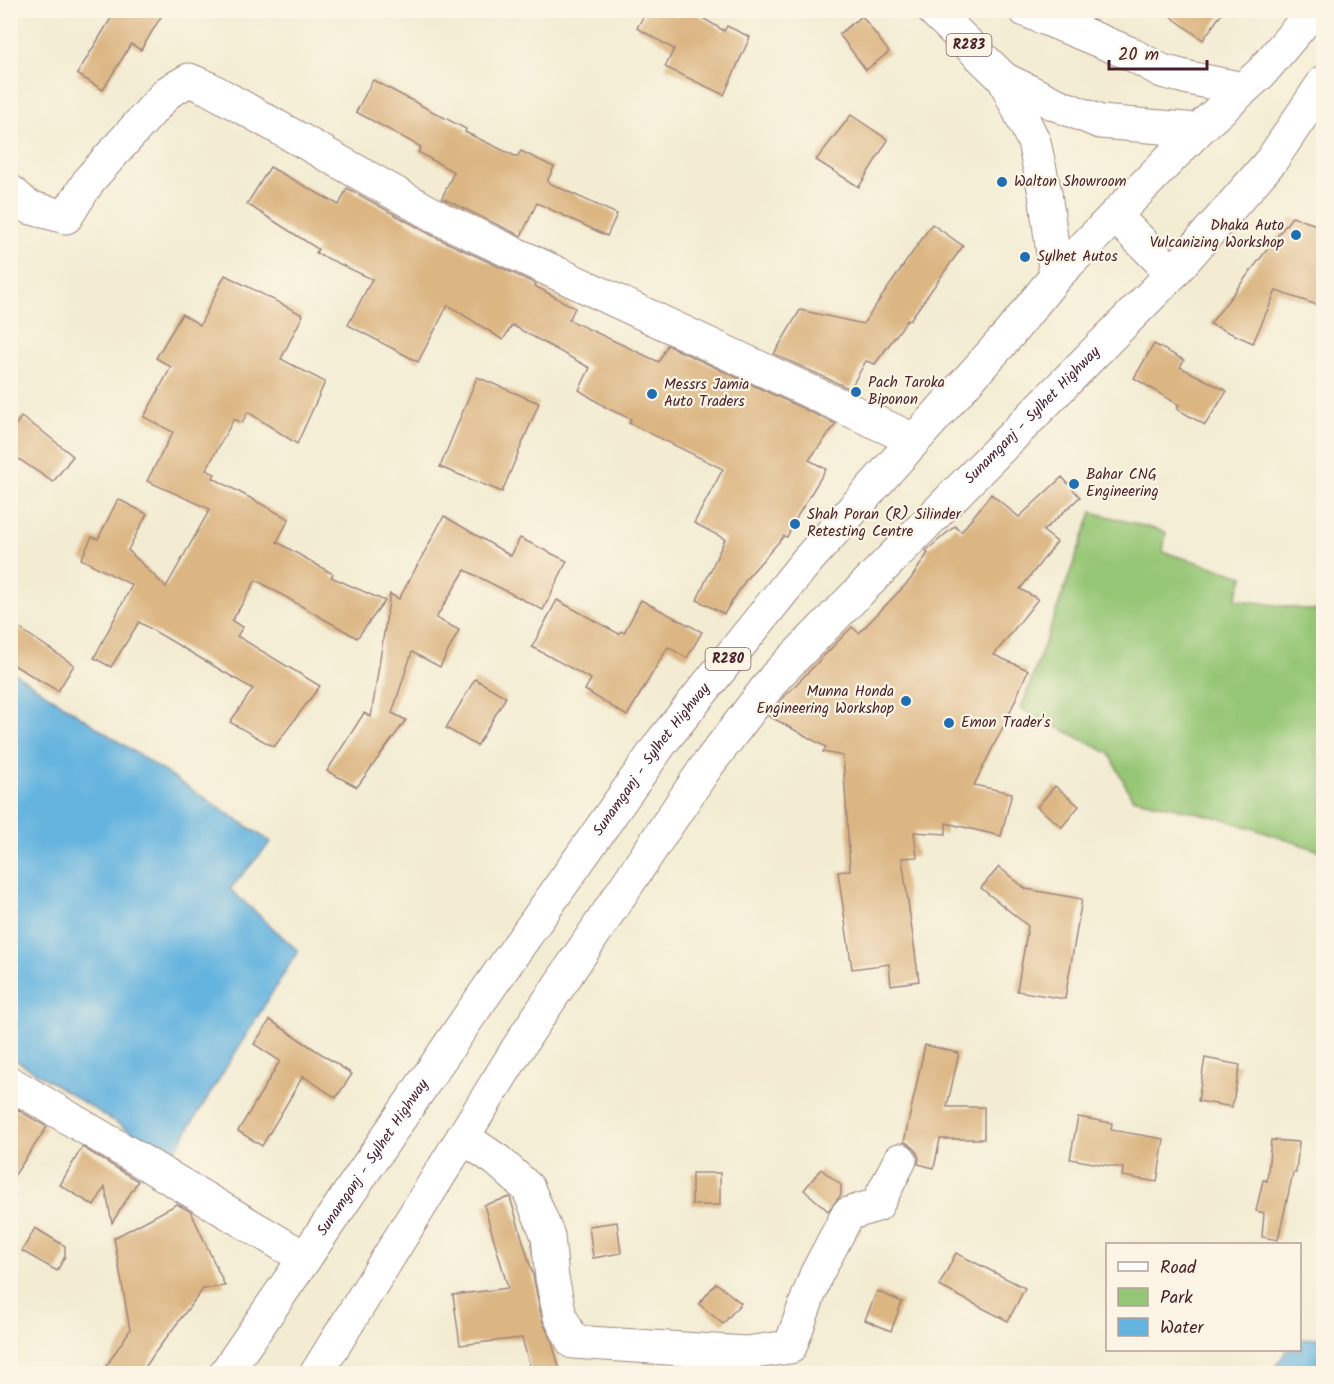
<svg xmlns="http://www.w3.org/2000/svg" width="1334" height="1384" viewBox="0 0 1334 1384" font-family="Kalam,sans-serif">
<style>
.green{fill:#95c675;stroke:#707250;stroke-width:1.5}
.water{fill:#65b4df;stroke:#586a85;stroke-width:1.5}
.building{fill:#dbb582}
.lines{fill:none;stroke-linecap:round;stroke-linejoin:round}
.street-casing{stroke:#9e867f;stroke-width:35}
.primary-casing{stroke:#9e867f;stroke-width:35}
.street{stroke:#fff;stroke-width:33}
.primary{stroke:#fff;stroke-width:33}
.poi-dot{fill:#1f6fb2;stroke:#fcf5e5;stroke-width:2}
.labels{text-anchor:middle;dominant-baseline:central;stroke-width:4.5;stroke-linejoin:round;paint-order:stroke}
.shield{fill:#fcf5e5;stroke:#7f5f63;stroke-width:1.5}
.shield-label{font-size:14px;font-weight:bold;fill:#4a1f2b}
.poi-label{font-size:15px;fill:#4a1f2b;stroke:#fcf5e5;text-anchor:start}
.street-label{font-size:15px;fill:#4a1f2b;stroke:#fcf5e5}
</style>
<rect width="100%" height="100%" fill="#fcf5e5"/>
<filter id="ink" filterUnits="userSpaceOnUse"><feTurbulence type="fractalNoise" baseFrequency=".0167" numOctaves="2"/><feDisplacementMap in="SourceGraphic" scale="12" xChannelSelector="R" yChannelSelector="G"/><feConvolveMatrix kernelMatrix="1 2 1 2 8 2 1 2 1" color-interpolation-filters="sRGB"/></filter>
<filter id="wash" filterUnits="userSpaceOnUse"><feTurbulence type="fractalNoise" baseFrequency=".008" numOctaves="4" result="noise"/><feDisplacementMap in="SourceGraphic" scale="24" xChannelSelector="R" yChannelSelector="G"/><feGaussianBlur stdDeviation="1.35" result="paint"/><feColorMatrix in="noise" values="0 0 0 0 0 0 0 0 0 0 0 0 0 0 0 0 0 1.4 0 .05"/><feComposite in="paint" operator="in"/></filter>
<g filter="url(#wash)">
<rect width="100%" height="100%" fill="#f3ecd3"/>
<!-- green -->
<polygon class="green" points="1092,512 1166,532 1163,552 1244,576 1235,599 1323,612 1323,852 1224,819 1132,798 1109,753 1021,709"/>
<!-- water -->
<g class="water">
<polygon points="10,670 271,842 230,889 298,951 171,1157 11,1057"/>
<polygon points="1323,1337 1323,1373 1271,1373 1287,1350 1300,1350 1300,1340"/>
</g>
<g id="blocks">
<!-- building -->
<g class="building">
<polygon points="116,10 165,10 141,50 131,44 103,90 77,74"/>
<polygon points="647,10 690,10 724,31 727,26 750,37 724,95 665,67 674,49 637,28"/>
<polygon points="1162,10 1224,10 1203,40"/>
<polygon points="862,16 889,52 866,70 839,34"/>
<polygon points="373,80 466,129 465,132 517,157 521,151 554,167 547,182 617,214 607,236 537,203 521,236 442,198 454,172 418,152 421,147 356,112"/>
<polygon points="851,115 888,140 859,187 816,160"/>
<polygon points="270,167 339,205 347,188 435,237 536,284 535,286 575,308 569,320 659,362 667,345 836,424 809,460 826,469 795,520 787,537 784,536 747,578 724,614 697,600 725,539 694,523 723,469 629,423 631,419 607,408 579,390 590,368 512,325 503,340 448,305 418,362 348,325 372,279 316,253 318,249 247,204"/>
<polygon points="1292,217 1323,227 1323,307 1276,291 1253,343 1210,324"/>
<polygon points="932,224 963,246 910,320 908,319 875,364 866,361 850,389 774,354 800,310 863,324"/>
<polygon points="225,275 303,315 281,359 325,382 297,444 248,412 242,423 234,419 206,470 215,474 213,478 289,519 277,542 333,574 331,577 385,601 357,638 256,580 232,621 243,627 237,636 320,686 274,747 230,722 253,689 139,622 111,667 94,658 132,585 81,559 92,537 98,539 118,499 147,514 128,550 166,587 210,509 147,481 173,432 144,417 171,367 156,358 182,314 200,325"/>
<polygon points="1154,344 1184,360 1180,367 1227,391 1205,425 1177,409 1179,405 1134,378"/>
<polygon points="477,377 539,403 502,492 440,467"/>
<polygon points="21,417 42,431 73,456 53,482 10,453 10,433"/>
<polygon points="1062,477 1080,497 1043,531 1057,542 1020,589 1038,599 994,655 1028,670 1008,717 974,785 1012,793 1001,836 946,823 946,834 914,832 917,857 902,858 919,981 891,985 889,964 852,969 838,872 850,870 843,756 823,752 826,747 769,716 784,697 852,627 859,633 910,580 928,553 926,551 928,549 955,526 961,532 991,494 1019,517"/>
<polygon points="444,516 511,556 520,538 567,561 543,610 465,570 436,618 459,630 440,667 412,652 392,713 406,720 357,787 327,771 364,713 371,717 390,594 399,599"/>
<polygon points="557,600 619,634 621,631 624,633 641,600 702,632 687,658 668,647 627,716 585,690 591,679 532,647"/>
<polygon points="10,622 74,665 58,691 10,663"/>
<polygon points="475,679 506,697 477,746 446,728"/>
<polygon points="1055,786 1079,806 1062,827 1037,807"/>
<polygon points="999,867 1026,889 1082,899 1065,999 1017,991 1028,926 981,888"/>
<polygon points="270,1020 352,1074 336,1098 303,1076 262,1146 238,1131 280,1061 254,1044"/>
<polygon points="925,1045 959,1053 947,1107 984,1107 984,1139 940,1139 934,1168 918,1164 919,1158 916,1150 909,1144 904,1142"/>
<polygon points="1205,1058 1240,1065 1232,1107 1198,1101"/>
<polygon points="10,1105 47,1127 10,1182"/>
<polygon points="1078,1117 1112,1123 1111,1130 1164,1139 1157,1182 1122,1176 1123,1168 1070,1159"/>
<polygon points="1271,1140 1299,1142 1296,1173 1293,1173 1278,1240 1262,1237 1264,1213 1256,1211 1263,1180 1267,1181"/>
<polygon points="82,1147 138,1181 112,1223 105,1187 94,1206 60,1185"/>
<polygon points="821,1169 841,1185 841,1195 828,1211 804,1190"/>
<rect x="692" y="1173" width="28" height="32"/>
<polygon points="510,1197 533,1275 542,1320 552,1342 561,1374 532,1374 522,1338 460,1345 453,1295 508,1288 484,1205"/>
<polygon points="177,1204 191,1212 225,1286 203,1289 154,1354 141,1374 101,1374 130,1330 114,1238"/>
<polygon points="617,1222 621,1253 593,1258 589,1226"/>
<polygon points="35,1228 65,1246 65,1256 57,1271 22,1251"/>
<polygon points="956,1253 1025,1288 1008,1321 939,1286"/>
<polygon points="716,1283 741,1303 723,1324 699,1304"/>
<polygon points="877,1291 902,1302 891,1331 865,1320"/>
</g>
</g>
</g>
<g filter="url(#ink)">
<use href="#blocks" fill-opacity="0" stroke="#9e867f" stroke-width="1.5"/>
<g class="lines">
<!-- street casing -->
<g class="street-casing">
<g id="street">
<polyline points="1025,10 1129,53 1162,71 1189,78 1243,89"/>
<polyline points="10,191 28,207 66,217 90,179 168,92 189,80 208,88 443,220 914,440"/>
<polyline points="10,1083 305,1258"/>
<polyline points="463,1137 498,1161 528,1188 548,1236 552,1278 560,1316 573,1342 746,1353 790,1347 816,1275 848,1214 877,1205 900,1160"/>
</g>
</g>
<!-- primary casing -->
<g class="primary-casing">
<g id="primary">
<polyline points="933,10 1004,79 1053,103 1100,122 1198,130"/>
<polyline points="1004,79 1034,142 1045,193 1056,276"/>
<polyline points="1115,216 1173,273"/>
<path id="s1" d="M 225,1374 L 305,1258 L 470,1015 L 661,743 L 806,562 L 1010,333 L 1056,276 L 1198,130 L 1261,73 L 1314,10"/>
<path id="s2" d="M 316,1374 L 528,1032 L 706,767 L 776,676 L 1173,273 L 1271,161 L 1324,82"/>
</g>
</g>
<!-- street -->
<use href="#street" class="street"/>
<!-- primary -->
<use href="#primary" class="primary"/>
</g>
</g>
<!-- markers -->
<g class="poi-dot">
<circle cx="1002" cy="182" r="6"/>
<circle cx="1296" cy="235" r="6"/>
<circle cx="1025" cy="257" r="6"/>
<circle cx="856" cy="392" r="6"/>
<circle cx="652" cy="394" r="6"/>
<circle cx="1074" cy="484" r="6"/>
<circle cx="795" cy="524" r="6"/>
<circle cx="906" cy="701" r="6"/>
<circle cx="949" cy="723" r="6"/>
</g>
<g class="labels">
<!-- shield labels -->
<g class="shield">
<rect x="946.5" y="34" width="45" height="22" rx="4.5"/>
<rect x="705.5" y="648" width="45" height="22" rx="4.5"/>
</g>
<g class="shield-label">
<text x="969" y="45">R283</text>
<text x="728" y="659">R280</text>
</g>
<!-- poi labels -->
<g class="poi-label">
<text x="1014" y="182">Walton Showroom</text>
<text x="1284" y="226" text-anchor="end">Dhaka Auto<tspan x="1284" dy="17">Vulcanizing Workshop</tspan></text>
<text x="1037" y="257">Sylhet Autos</text>
<text x="868" y="383">Pach Taroka<tspan x="868" dy="17">Biponon</tspan></text>
<text x="664" y="385">Messrs Jamia<tspan x="664" dy="17">Auto Traders</tspan></text>
<text x="1086" y="475">Bahar CNG<tspan x="1086" dy="17">Engineering</tspan></text>
<text x="807" y="515">Shah Poran (R) Silinder<tspan x="807" dy="17">Retesting Centre</tspan></text>
<text x="894" y="692" text-anchor="end">Munna Honda<tspan x="894" dy="17">Engineering Workshop</tspan></text>
<text x="961" y="723">Emon Trader's</text>
</g>
<!-- street labels -->
<g class="street-label">
<text stroke="none"><textPath href="#s2" startOffset="1202">Sunamganj - Sylhet Highway</textPath></text>
<text stroke="none"><textPath href="#s1" startOffset="748">Sunamganj - Sylhet Highway</textPath></text>
<text stroke="none"><textPath href="#s1" startOffset="262">Sunamganj - Sylhet Highway</textPath></text>
</g>
</g>
<!-- margin -->
<rect width="1334" height="1384" fill="none" stroke="#fcf5e5" stroke-width="36"/>
<!-- legend -->
<rect x="1106" y="1243" width="195" height="108" fill="#fcf5e5" stroke="#b59f9b" stroke-width="1.5"/>
<rect x="1118" y="1262" width="30" height="9" fill="#ffffff" stroke="#b59f9b" stroke-width="1.5"/>
<text x="1160" y="1273" font-size="18" fill="#4a1f2b">Road</text>
<rect x="1118" y="1288" width="30" height="18" fill="#95c675" stroke="#b59f9b" stroke-width="1.5"/>
<text x="1160" y="1303" font-size="18" fill="#4a1f2b">Park</text>
<rect x="1118" y="1318" width="30" height="18" fill="#65b4df" stroke="#b59f9b" stroke-width="1.5"/>
<text x="1160" y="1333" font-size="18" fill="#4a1f2b">Water</text>
<!-- scale -->
<path d="M1109 60v9h98v-9" fill="none" stroke="#4a1f2b" stroke-width="3"/>
<text x="1118" y="60" font-size="18" fill="#4a1f2b" stroke="#fcf5e5" stroke-width="4.5" paint-order="stroke">20 m</text>
</svg>
